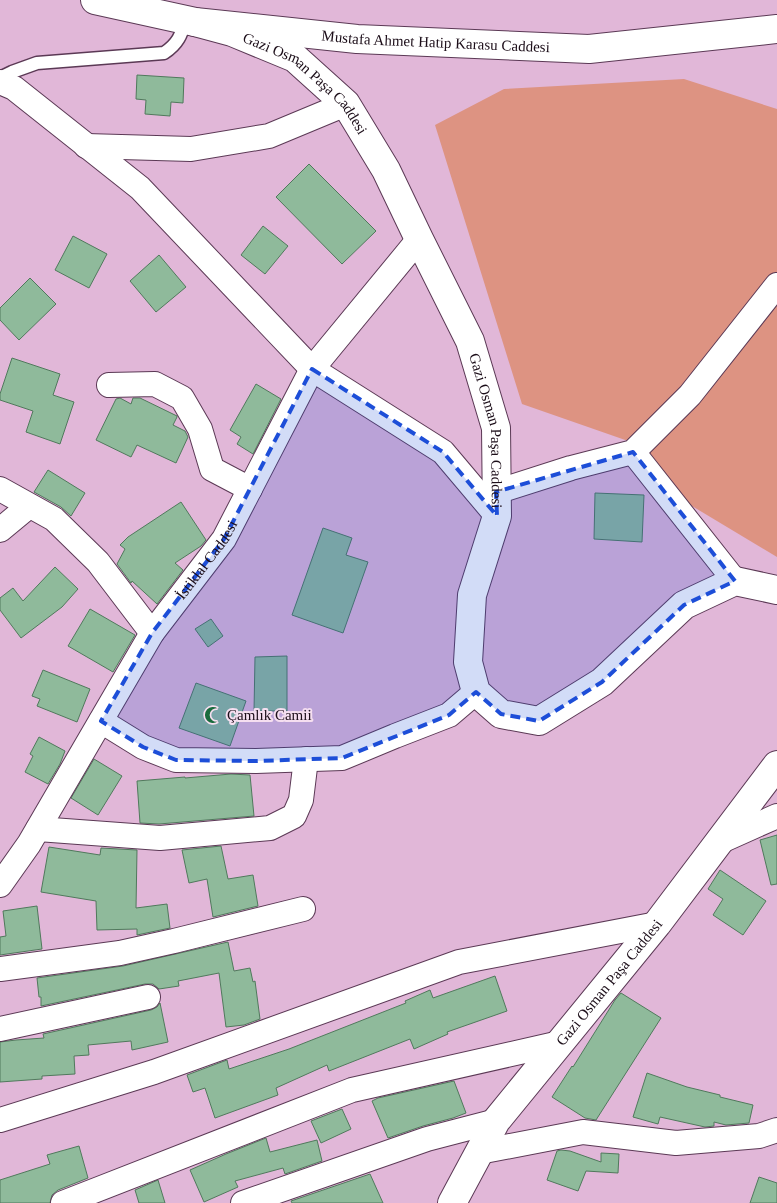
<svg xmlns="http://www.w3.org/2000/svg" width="777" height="1203" viewBox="0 0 777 1203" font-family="Georgia,serif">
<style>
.green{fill:#dd9382}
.building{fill:#8fba9b;stroke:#50795c}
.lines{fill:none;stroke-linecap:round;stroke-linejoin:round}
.service-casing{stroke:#5b3955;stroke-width:15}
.minor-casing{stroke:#5b3955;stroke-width:26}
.tertiary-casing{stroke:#5b3955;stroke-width:30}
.service{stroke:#fff;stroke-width:12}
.minor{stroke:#fff;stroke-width:24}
.tertiary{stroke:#fff;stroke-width:28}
.marked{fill:#1d4ed8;fill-opacity:0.2;stroke:#1d4ed8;stroke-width:4;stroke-dasharray:10 6;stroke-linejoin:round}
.labels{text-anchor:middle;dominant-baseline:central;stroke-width:4;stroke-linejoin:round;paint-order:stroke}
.street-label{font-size:15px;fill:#1c0e19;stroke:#f5dff0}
.poi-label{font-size:15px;fill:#1c0e19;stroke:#f5dff0;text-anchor:start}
</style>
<rect width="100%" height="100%" fill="#e1b7d8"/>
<!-- green -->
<polygon class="green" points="684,79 777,109 777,557 692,506 631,442 522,404 435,125 504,89"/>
<!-- building -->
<g class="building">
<polygon points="137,75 184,78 183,103 171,102 170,116 145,114 146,100 136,99"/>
<polygon points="309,164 376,231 342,264 276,197"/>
<polygon points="263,226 288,246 265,274 241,255"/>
<polygon points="73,236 107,254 89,288 55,270"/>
<polygon points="159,255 186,287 156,312 130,281"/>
<polygon points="30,278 56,304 19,340 0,320 0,308"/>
<polygon points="12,358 60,374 53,395 74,402 60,444 26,432 33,411 0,400 0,394"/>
<polygon points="256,384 281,399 253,454 237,444 241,437 230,430"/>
<polygon points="120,398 131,404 133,398 140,398 177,416 177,417 173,425 185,431 188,437 176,463 137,445 131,457 96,440 116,399"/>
<polygon points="48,470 85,493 71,516 61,507 34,492"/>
<polygon points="595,493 644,495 642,542 594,539"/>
<polygon points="181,502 206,540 201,546 175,563 183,570 157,604 132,581 131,583 117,564 125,549 120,545 128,537"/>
<polygon points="323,528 352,538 346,555 368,562 343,633 292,615"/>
<polygon points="55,567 78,589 62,607 21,638 0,610 0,598 13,588 23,601"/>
<polygon points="90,609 135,635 113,672 68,646"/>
<polygon points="211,619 223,636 208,647 195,629"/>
<polygon points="287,656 287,711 254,711 255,657"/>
<polygon points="43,670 90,689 77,722 37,706 40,699 32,696"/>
<polygon points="196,683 246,701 230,746 179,728"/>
<polygon points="39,737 65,751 60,764 48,784 25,772 33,756 30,754"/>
<polygon points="94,759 122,776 98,815 71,798"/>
<polygon points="231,774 250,775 254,816 159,824 140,823 137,781 185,777 185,778"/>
<polygon points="777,835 777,884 771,885 760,840"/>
<polygon points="221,846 228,879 253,875 258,906 213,917 207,879 189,883 182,850"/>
<polygon points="49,847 100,855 101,848 137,850 136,908 167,904 170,928 137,935 137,929 97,930 96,901 41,892"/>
<polygon points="720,870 766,901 743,935 713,915 723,899 708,889"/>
<polygon points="37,906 42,949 0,955 0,937 6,936 3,911"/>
<polygon points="228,942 234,971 250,968 253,982 255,981 260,1019 244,1025 226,1027 219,973 178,981 179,986 159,989 153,984 145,984 41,1006 41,997 39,997 37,978 123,966"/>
<polygon points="495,976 507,1011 447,1032 448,1034 414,1049 410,1039 329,1071 327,1065 276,1088 278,1095 215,1118 205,1088 193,1092 187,1075 227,1060 229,1069 289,1049 406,1003 405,1001 430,990 433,998"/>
<polygon points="621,993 661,1018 596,1120 585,1118 552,1097 572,1066 573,1067 615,1000"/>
<polygon points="160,1003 168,1042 132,1050 131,1041 88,1045 89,1055 74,1056 75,1074 42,1076 42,1079 0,1082 0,1042 16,1040 44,1038 43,1034 151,1010 157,1007"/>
<polygon points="647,1073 687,1087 720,1095 720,1097 753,1105 749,1123 726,1125 714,1122 714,1126 705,1127 660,1117 658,1124 633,1117"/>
<polygon points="454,1081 466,1113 453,1118 423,1126 388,1138 372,1101 378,1098"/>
<polygon points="342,1109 351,1129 321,1143 311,1121"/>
<polygon points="266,1138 270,1152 317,1140 322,1161 285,1174 283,1168 235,1181 238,1187 204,1202 190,1170 226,1154"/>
<polygon points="79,1146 88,1178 58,1190 52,1195 50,1203 0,1203 0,1180 50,1164 47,1155"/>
<polygon points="561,1150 570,1151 601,1162 601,1153 619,1154 618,1173 586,1171 578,1191 547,1180 557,1151"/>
<polygon points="370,1174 383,1203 292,1203 291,1201"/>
<polygon points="759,1177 777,1183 777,1203 750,1203"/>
<polygon points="158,1180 165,1203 139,1203 135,1190"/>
</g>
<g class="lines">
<!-- service casing -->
<g class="service-casing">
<path id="service" d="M 0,78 L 12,72 L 37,63 L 164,53 C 178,44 181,35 186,20"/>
</g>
<!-- minor casing -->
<g class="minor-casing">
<g id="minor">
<polyline points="0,82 14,88 140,188 312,369 443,452 497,516"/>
<polyline points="86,146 191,149 269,136 346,104"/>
<polyline points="109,385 155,384 182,398 200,429 212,469 250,489"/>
<polyline points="633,452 735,581"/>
<polyline points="0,489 54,519 98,562 152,633"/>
<polyline points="496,492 571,468 633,452 690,395 777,285"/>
<polyline points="0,530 29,506"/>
<polyline points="101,721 143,747 176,760 256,761 342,758 395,736 449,715 476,692"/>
<polyline points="38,829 160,838 270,828 294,816 301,800 306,759"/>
<polyline points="719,842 777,816"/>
<path id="s1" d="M 0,885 L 29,844 L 152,633 L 224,539 L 312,369 L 419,239"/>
<polyline points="0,969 120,953 174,941 303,909"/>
<polyline points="0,1029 148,997"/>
<polyline points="0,1120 154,1072 459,962 657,924"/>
<polyline points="479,1152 583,1132 676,1143 759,1136 777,1130"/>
<polyline points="63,1203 352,1090 560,1043"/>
<polyline points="243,1203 427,1139 496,1121"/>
</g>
</g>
<!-- tertiary casing -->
<g class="tertiary-casing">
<g id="tertiary">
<path id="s2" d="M 95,0 L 195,22 L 357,39 L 589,49 L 777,29"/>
<path id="s3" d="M 195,22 L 232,32 L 295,58 L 346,104 L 386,170 L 419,239 L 470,341 L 496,428 L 497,516 L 472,595 L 468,662 L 476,692 L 501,714 L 539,721 L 602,682 L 684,605 L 735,581 L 777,590"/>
<path id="s4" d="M 452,1203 L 496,1121 L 657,924 L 777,765"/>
</g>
</g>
<!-- service -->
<use href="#service" class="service"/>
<!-- minor -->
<use href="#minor" class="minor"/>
<!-- tertiary -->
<use href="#tertiary" class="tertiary"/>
</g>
<!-- marked area -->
<path class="marked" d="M 312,369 L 443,452 L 497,516 L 496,492 L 633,452 L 735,581 L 684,605 L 602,682 L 539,721 L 501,714 L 476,692 L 449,715 L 342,758 L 256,761 L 176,760 L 143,747 L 101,721 L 152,633 L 224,539 Z"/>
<!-- icons -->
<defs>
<g id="mosque-bare" transform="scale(1.35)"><path d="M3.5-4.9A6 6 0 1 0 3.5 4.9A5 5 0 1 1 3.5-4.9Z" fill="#196b3c" stroke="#f5dff0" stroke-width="2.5" paint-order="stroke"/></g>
</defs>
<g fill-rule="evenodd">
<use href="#mosque-bare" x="213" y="715"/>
</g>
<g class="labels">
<!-- street labels -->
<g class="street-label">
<text stroke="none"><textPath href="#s2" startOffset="344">Mustafa Ahmet Hatip Karasu Caddesi</textPath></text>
<text stroke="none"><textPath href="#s3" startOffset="130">Gazi Osman Paşa Caddesi</textPath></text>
<text stroke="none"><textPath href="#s3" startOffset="535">Gazi Osman Paşa Caddesi</textPath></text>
<text stroke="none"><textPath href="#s1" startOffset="386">İstiklal Caddesi</textPath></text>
<text stroke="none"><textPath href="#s4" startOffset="272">Gazi Osman Paşa Caddesi</textPath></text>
</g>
<!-- poi labels -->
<g class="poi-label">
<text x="227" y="715">Çamlık Camii</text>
</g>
</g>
</svg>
